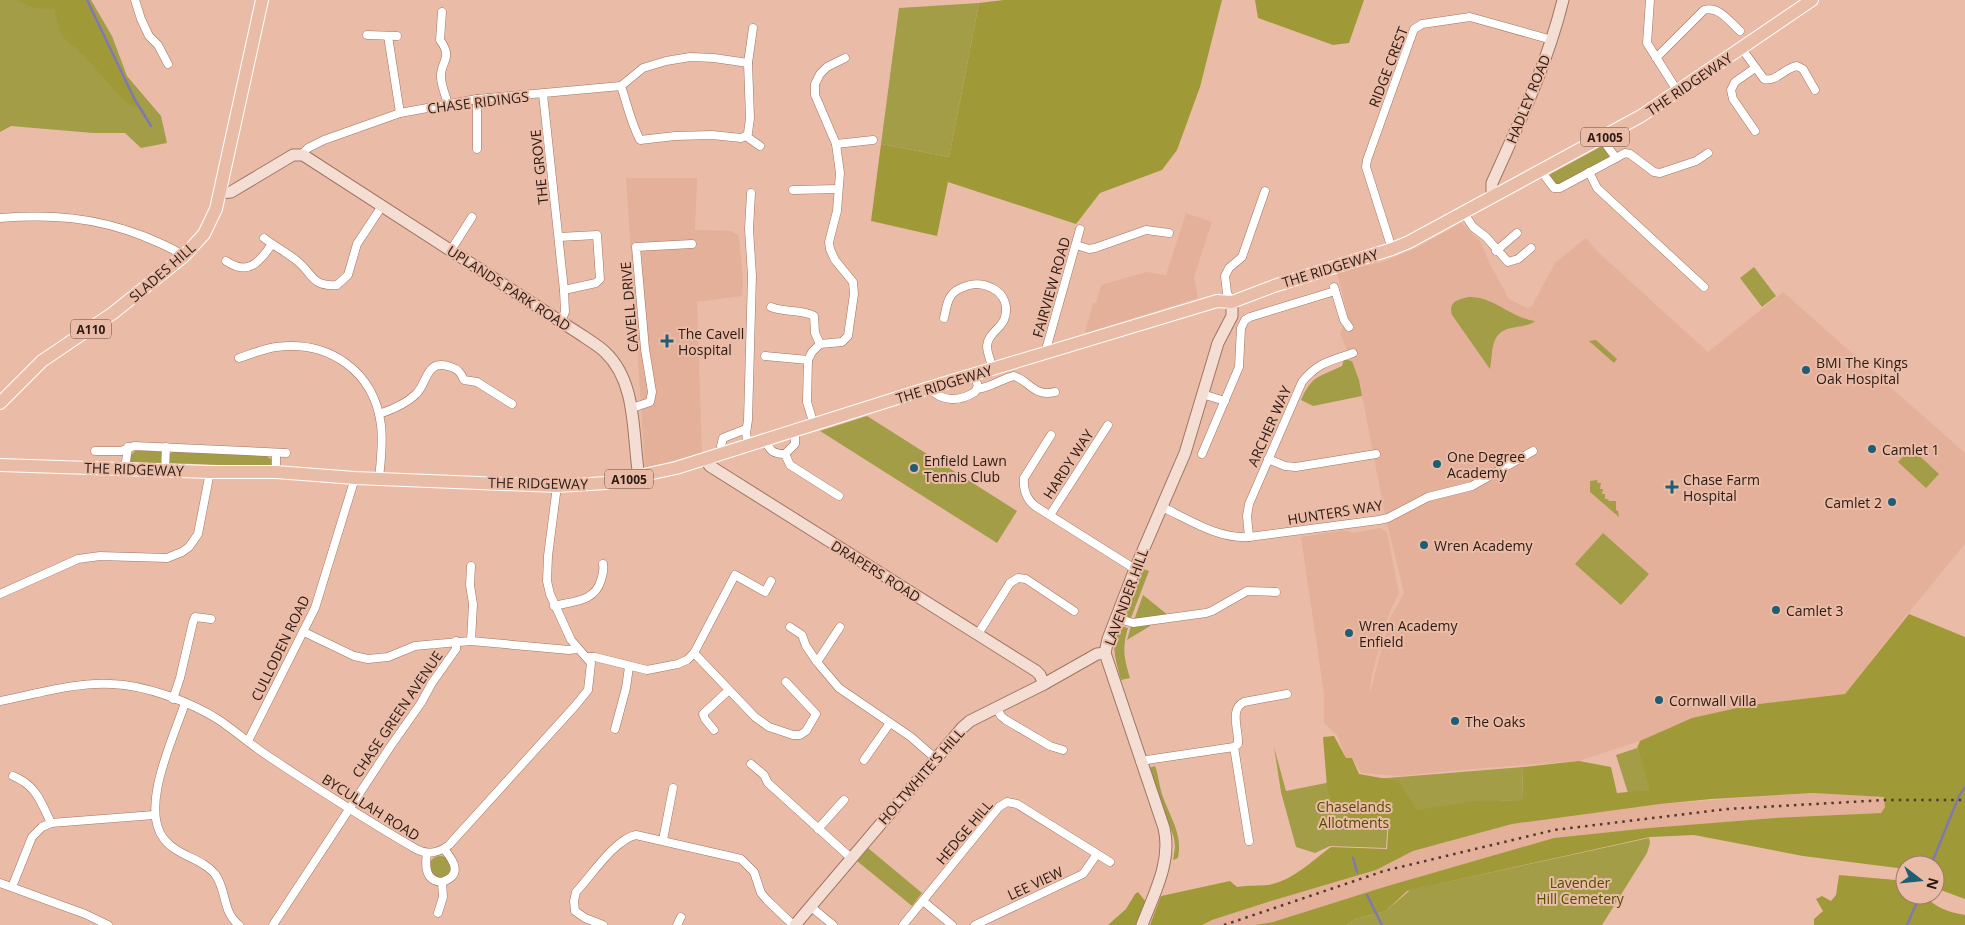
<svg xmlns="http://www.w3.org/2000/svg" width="1965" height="925" viewBox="0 0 1965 925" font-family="'Open Sans',sans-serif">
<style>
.built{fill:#e4b099}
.green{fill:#a39d48}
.forest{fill:#a09938}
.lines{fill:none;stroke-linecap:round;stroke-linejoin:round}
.stream{stroke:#8079b0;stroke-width:2.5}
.street-casing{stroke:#9f7562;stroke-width:9}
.secondary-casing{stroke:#9f7562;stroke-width:13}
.primary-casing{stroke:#fff;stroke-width:14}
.street{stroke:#fff;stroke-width:8}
.secondary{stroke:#f4ddd3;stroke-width:11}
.primary{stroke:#e9bca7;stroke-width:12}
.rail{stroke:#503930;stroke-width:2.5;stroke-dasharray:2.5 5;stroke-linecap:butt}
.poi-dot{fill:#1e5d73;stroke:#eabca8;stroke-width:2}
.labels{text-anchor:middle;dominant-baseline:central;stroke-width:4;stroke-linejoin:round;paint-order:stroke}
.shield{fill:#eabca8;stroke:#644b40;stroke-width:1}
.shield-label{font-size:12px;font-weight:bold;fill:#2b1a13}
.street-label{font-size:14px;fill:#2b1a13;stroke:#eabca8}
.poi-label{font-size:14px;fill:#2b1a13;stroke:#eabca8;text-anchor:start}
.park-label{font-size:14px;fill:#534d00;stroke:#eabca8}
</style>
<rect width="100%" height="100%" fill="#eabca8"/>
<!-- built -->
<g class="built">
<polygon points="626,178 697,178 695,230 731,231 739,236 743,281 742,296 697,302 702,453 645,468"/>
<polygon points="1186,213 1212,222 1194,277 1198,298 1085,333 1093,303 1096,303 1101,285 1146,272 1166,275"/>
<polygon points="1461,223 1480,241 1491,266 1509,299 1527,308 1532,306 1555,263 1586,238 1599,253 1708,352 1783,292 1965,453 1965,544 1909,612 1845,694 1750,705 1692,718 1640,741 1579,761 1485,768 1400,776 1361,773 1353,759 1346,758 1337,735 1324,723 1324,694 1301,537 1345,530 1353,533 1380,528 1387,532 1399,593 1389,614 1372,674 1369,696 1390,618 1404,593 1386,520 1359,380 1340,333 1348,317 1337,272 1382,262 1412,250"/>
<polygon points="1813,793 1885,797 1885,807 1882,813 1775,818 1649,828 1554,838 1384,887 1273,922 1255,925 1202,925 1212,920 1271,901 1376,870 1413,851 1512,824 1660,804"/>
</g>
<!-- green -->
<g class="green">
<polygon points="0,0 91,0 112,36 127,76 161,116 167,143 141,148 125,133 93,133 11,126 0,132"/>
<polygon points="979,3 949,157 881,144 899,8"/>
<polygon points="1602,146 1610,157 1556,187 1547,176"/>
<polygon points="1754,267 1776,296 1762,307 1740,278"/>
<path d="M 1468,297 C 1492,295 1511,318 1535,321 C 1530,325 1523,326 1516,327 C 1489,331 1494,348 1490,369 L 1452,315 C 1448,302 1457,300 1468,297 Z"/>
<polygon points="1596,340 1617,359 1614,363 1589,341"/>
<path d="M 1344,359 L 1352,361 L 1359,380 L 1362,396 L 1313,406 L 1301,400 C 1313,374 1318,378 1342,366 Z"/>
<polygon points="867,416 1017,511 997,543 820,431"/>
<polygon points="1911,448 1939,474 1926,488 1898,462"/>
<polygon points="137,449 161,452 163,456 162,463 131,462 130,456"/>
<polygon points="175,451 266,456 271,459 271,467 169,463 169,454"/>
<polygon points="1597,480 1598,483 1601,483 1600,489 1603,489 1602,494 1605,494 1605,499 1608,499 1609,501 1616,501 1616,510 1618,511 1619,517 1590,492 1590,481"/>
<polygon points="1603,533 1649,574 1621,605 1575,564"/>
<polygon points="1143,569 1149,571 1131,618 1128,617 1126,614"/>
<polygon points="1143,595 1168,615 1134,620"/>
<polygon points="1150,623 1150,626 1127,640 1131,626"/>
<path d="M 1121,626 L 1128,628 C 1122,649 1124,657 1130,678 L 1121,680 C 1117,664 1108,640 1121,626 Z"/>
<path d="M 1274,747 L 1286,791 L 1326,783 L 1523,767 L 1522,800 C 1475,801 1434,806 1388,818 L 1386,848 L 1330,846 L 1315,853 L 1296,847 L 1281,792 Z"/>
<polygon points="1637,748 1651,790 1628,793 1616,755"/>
<path d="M 1155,766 C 1159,776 1159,787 1163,797 C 1171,819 1183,835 1178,858 L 1173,860 L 1175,847 L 1174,838 L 1149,768 Z"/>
<polygon points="1649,838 1650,843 1647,853 1602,925 1347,925 1355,919 1386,911 1410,890"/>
<polygon points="868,848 922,893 912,906 857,861"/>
<circle cx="440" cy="867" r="11"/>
</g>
<!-- forest -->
<g class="forest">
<polygon points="16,0 85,0 137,107 132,106 123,99 84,56 61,35 54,9 35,8"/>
<polygon points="1004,0 1222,0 1200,87 1177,150 1162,170 1100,193 1076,224 948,182 937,236 871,221 881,144 949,157 979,3"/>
<polygon points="1255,0 1364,0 1349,43 1333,45 1258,18"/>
<path d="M 1909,614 L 1965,637 L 1965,899 L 1935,888 L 1935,865 L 1905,865 L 1905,869 L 1803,856 L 1694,835 L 1650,837 L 1407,891 L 1386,911 L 1355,919 L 1347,925 L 1255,925 L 1273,922 L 1384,887 L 1554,838 L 1649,828 L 1775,818 L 1881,813 L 1885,807 L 1884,797 L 1813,793 L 1711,799 L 1660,804 L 1512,824 L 1413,851 L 1376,870 L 1271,901 L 1212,920 L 1202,925 L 1150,925 L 1161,896 L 1230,881 L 1237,887 C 1248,885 1259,886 1268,885 C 1292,881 1312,861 1331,847 L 1387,849 L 1389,818 L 1350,826 L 1347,810 L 1332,804 L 1327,787 L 1323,737 L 1334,736 L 1346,758 L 1352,758 L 1359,774 L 1398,781 L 1417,810 L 1476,801 L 1522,800 L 1523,767 L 1579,761 L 1611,767 L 1617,793 L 1650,790 L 1637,748 L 1640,741 L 1692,718 L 1750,705 L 1845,694 Z"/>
<path d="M 1839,875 L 1896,880 L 1905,883 L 1905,895 L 1924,895 C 1936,908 1948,912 1965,915 L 1965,925 L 1814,925 L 1814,919 L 1823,911 L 1816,899 L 1822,896 L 1831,901 L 1836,895 Z"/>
<polygon points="1138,892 1145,901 1136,925 1108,925 1126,909 1135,894"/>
</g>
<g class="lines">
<!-- stream -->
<g class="stream">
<polyline points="87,0 134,98 151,126"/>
<polyline points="1353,858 1357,872"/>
<polyline points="1931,865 1959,796 1965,787"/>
<polyline points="1367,895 1382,925"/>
<polyline points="1907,925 1920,895"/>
</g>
<!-- street casing -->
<g class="street-casing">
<g id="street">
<polyline points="135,0 141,19 149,36 158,45 168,64"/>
<polyline points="1650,0 1647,43 1678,92"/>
<path d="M 442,12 L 440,40 C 454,59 440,61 441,77 C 441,86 446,96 448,104"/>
<polyline points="367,35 397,36"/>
<polyline points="388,36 400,113"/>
<path d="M 1742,49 L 1764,79 C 1777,82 1784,68 1797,66 L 1803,69 L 1815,90"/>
<path d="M 1656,58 L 1704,10 C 1719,6 1729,21 1740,31"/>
<polyline points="1755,68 1735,82 1731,90 1733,99 1755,131"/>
<path d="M 621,86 C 627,104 631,123 640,140 L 675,136 L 712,135 L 741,138 L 746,136 L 748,133 L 750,118 L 748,63 L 753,28"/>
<polyline points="543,94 564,290 565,312 561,321"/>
<polyline points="746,136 760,146"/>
<polyline points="836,144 873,140"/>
<polyline points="477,149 477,99"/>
<polyline points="301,155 308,148 324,140 400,113 477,99 621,86 643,68 666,61 690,57 714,58 748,63"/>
<polyline points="1616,158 1625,153 1630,154 1654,172 1660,173 1696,161 1708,153"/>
<polyline points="1541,171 1554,188 1560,188 1616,158 1602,139"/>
<polyline points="1589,172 1597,188 1704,287"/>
<polyline points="793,190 838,189"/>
<polyline points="1463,212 1473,227 1486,237 1508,262 1518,259 1531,248"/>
<path d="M 0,218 C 51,214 94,217 143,236 C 157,242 171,247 184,256"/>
<polyline points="559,237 597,235 600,279 596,283 564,290"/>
<path d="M 264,238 C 274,246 286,252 296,260 C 313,273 311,287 337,285 L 348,275 L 357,244 L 382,206"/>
<polyline points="1076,245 1089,249 1095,248 1146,230 1169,233"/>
<polyline points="1392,249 1366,167 1367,160 1414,29 1422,24 1470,17 1552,40"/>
<polyline points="451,250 472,217"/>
<polyline points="1496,251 1517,233"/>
<path d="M 226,261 C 248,276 259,263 272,244"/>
<polyline points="1334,287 1344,320 1349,327"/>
<polyline points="1232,302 1227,293 1225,276 1229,268 1242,257 1265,191"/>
<path d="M 771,307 C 786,313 801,309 814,316 L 815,333 L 820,344"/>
<path d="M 944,318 C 947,306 947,295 959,289 C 971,283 981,282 992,288 C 1005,294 1009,308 1004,320 C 999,330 988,334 987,346 C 987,353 991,362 993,369"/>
<polyline points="1045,353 1080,229"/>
<polyline points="765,356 808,360"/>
<path d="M 239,358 C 251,354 263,349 276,347 C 329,340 374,371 381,425 C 383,442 381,461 379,478"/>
<path d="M 929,388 C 942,402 959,402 975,392 L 978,386 L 974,375"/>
<path d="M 977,389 C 990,388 1001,379 1014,376 C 1030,381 1033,397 1055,392"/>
<polyline points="1202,394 1225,401"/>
<polyline points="632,408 650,402 652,392 645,349 636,247 692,244"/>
<path d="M 379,414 C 391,410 407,403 416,394 C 428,383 425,358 451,367 C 458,369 461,373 464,380 L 477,382 L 512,404"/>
<polyline points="814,425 807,402 808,360 812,352 820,344 842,342 848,336 854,294 853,282 835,260 830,249 829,242 837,211 840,173 836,144 815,95 815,84 820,74 827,67 845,58"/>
<path d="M 1051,435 L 1024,478 C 1023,490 1026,499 1035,506 L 1135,569"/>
<path d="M 765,440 C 770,451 773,454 785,454 L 795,444 L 795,431"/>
<polyline points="748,445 746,433 748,420 752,276 749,229 751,193"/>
<polyline points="95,451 121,451 134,446 286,453"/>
<polyline points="276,453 276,472"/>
<polyline points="724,453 721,446 723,438 746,429"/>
<polyline points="785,454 790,465 839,496"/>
<polyline points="1202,454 1239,367 1241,328 1245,320 1250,317 1335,291"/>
<polyline points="1268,459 1285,466 1296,467 1376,454"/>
<polyline points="125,469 128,447"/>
<polyline points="165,470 166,447"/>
<path d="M 1162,507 C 1190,520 1218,539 1249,537 L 1379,520 L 1388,518 L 1428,497 L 1472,486 L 1533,451"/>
<polyline points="1050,515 1108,425"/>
<path d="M 1249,537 L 1247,516 L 1249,504 L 1302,382 C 1318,362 1331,361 1353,353"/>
<polyline points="0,594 78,559 100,556 167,558 182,552 189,547 198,534 210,472"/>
<path d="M 554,606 C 573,601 595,602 601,580 C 603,574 604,569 603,564"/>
<polyline points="1116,618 1133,623 1206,613 1212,611 1247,591 1276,592"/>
<polyline points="790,627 802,635 806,646 817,662 839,688 911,737 935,758"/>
<polyline points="304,632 354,656 368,659 388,657 415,646 425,645 471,641 569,650 577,649"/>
<polyline points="978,634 1010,583 1018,578 1026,579 1074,611"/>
<polyline points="471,641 473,604 470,585 471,566"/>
<polyline points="694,653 755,717 769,727 793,735 800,735 806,731 816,714 786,682"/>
<polyline points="587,657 595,657 647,670 678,664 687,660 694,653 735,575 765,592 771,581"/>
<polyline points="817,662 840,627"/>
<polyline points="173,699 180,678 193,622 195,617 211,619"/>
<path d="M 0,701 C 36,694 75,682 112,684 C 145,685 191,702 219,720 C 238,733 255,748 274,760 C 321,791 368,821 416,849 C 427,855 439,853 449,845 L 575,706 L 588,690 L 591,663 L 571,640 L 550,594 L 547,581 L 548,556 L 557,486"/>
<path d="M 185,703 C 174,737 139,808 164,839 C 177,856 202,858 215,874 C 227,890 222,912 239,925"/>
<polyline points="996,707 1001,716 1006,720 1050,746 1063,750"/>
<polyline points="615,729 626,688 629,667"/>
<polyline points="714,730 705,719 703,714 729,690"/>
<polyline points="248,741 315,608 355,478"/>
<polyline points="1234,747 1249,841"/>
<polyline points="864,760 890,723"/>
<path d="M 1140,761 L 1234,747 L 1238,744 C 1239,730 1229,709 1244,702 L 1287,694"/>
<polyline points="751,764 764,775 768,783 851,858"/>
<path d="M 13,776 C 36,785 41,802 51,823"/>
<polyline points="818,829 844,800"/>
<polyline points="663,840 673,788"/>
<path d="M 427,853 C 425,866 425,881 442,882 C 463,875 454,861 444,849"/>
<polyline points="0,883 85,914 108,925"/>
<polyline points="12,887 32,837 42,827 51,823 154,815"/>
<polyline points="923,901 952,925"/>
<polyline points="810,906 833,925"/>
<polyline points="438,913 443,897 442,882"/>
<polyline points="273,925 390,747 421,703 432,683 456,649 456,641"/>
<path d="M 603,925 L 585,918 L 575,911 L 574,901 L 576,892 C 591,876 615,839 636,835 L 741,859 L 754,872 L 761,893 L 767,900 L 793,925"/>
<polyline points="677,925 681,917"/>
<polyline points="903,925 999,807 1007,802 1017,804 1110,862"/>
<polyline points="975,925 1083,874 1097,854"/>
</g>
</g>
<!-- secondary casing -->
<g class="secondary-casing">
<g id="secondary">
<path d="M 220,193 L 231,192 L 293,155 L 303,155 L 583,336 C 590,341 599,346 605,352 C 638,383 632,436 639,477"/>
<path d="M 1492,197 L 1492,183 C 1519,123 1547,65 1563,0"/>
<polyline points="705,459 710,466 1036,671 1040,675 1044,684"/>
<polyline points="795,925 962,728 970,721 1044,684 1097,654 1105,653"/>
<path d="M 1142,925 C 1154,894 1172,861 1164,828 L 1105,653 L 1108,639 L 1135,569 L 1185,453 L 1218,343 L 1232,316 L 1232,302"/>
</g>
</g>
<!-- primary casing -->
<g class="primary-casing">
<g id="primary">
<polyline points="0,403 42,361 113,313 184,256 204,234 216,209 262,0"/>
<polyline points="0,465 210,472 276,472 355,478 557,486 606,483 676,468 929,388 1217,301 1232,302 1274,286 1392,249 1409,242 1641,116 1812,0"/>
</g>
</g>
<!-- street -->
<use href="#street" class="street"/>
<!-- secondary -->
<use href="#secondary" class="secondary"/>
<!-- primary -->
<use href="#primary" class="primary"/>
<!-- rail -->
<polyline class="rail" points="1224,925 1384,871 1554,830 1727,809 1885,800 1965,800"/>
</g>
<!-- markers -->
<g class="poi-dot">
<path d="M664.5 333.5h5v5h5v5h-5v5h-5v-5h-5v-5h5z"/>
<circle cx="1806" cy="370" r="5"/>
<circle cx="1872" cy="449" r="5"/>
<circle cx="1437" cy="464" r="5"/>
<circle cx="914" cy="468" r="5"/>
<path d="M1669.5 479.5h5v5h5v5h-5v5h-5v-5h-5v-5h5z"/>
<circle cx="1892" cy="502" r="5"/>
<circle cx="1424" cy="545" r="5"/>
<circle cx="1776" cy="610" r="5"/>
<circle cx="1349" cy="633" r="5"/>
<circle cx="1659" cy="700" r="5"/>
<circle cx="1455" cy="721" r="5"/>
</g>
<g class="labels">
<!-- shield labels -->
<g class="shield">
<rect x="1581" y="127.5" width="48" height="19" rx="4"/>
<rect x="71" y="319.5" width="40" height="19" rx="4"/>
<rect x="605" y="469.5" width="48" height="19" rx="4"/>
</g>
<g class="shield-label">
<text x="1605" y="137">A1005</text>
<text x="91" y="329">A110</text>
<text x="629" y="479">A1005</text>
</g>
<!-- street labels -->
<g class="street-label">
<text transform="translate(1388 67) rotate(-69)">RIDGE CREST</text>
<text transform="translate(1689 84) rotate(-34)">THE RIDGEWAY</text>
<text transform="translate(1528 99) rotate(-68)">HADLEY ROAD</text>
<text transform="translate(478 102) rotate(-7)">CHASE RIDINGS</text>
<text transform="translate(539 167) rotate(-96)">THE GROVE</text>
<text transform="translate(1330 268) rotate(-17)">THE RIDGEWAY</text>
<text transform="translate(162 272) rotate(-41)">SLADES HILL</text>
<text transform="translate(1051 287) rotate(-74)">FAIRVIEW ROAD</text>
<text transform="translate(509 288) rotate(33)">UPLANDS PARK ROAD</text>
<text transform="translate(629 307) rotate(-95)">CAVELL DRIVE</text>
<text transform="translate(944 384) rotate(-17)">THE RIDGEWAY</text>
<text transform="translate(1269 426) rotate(-66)">ARCHER WAY</text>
<text transform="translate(1068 464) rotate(-57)">HARDY WAY</text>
<text transform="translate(134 469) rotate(2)">THE RIDGEWAY</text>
<text transform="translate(538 483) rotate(1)">THE RIDGEWAY</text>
<text transform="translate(1335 512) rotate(-9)">HUNTERS WAY</text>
<text transform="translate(876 571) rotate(32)">DRAPERS ROAD</text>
<text transform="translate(1126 597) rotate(-70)">LAVENDER HILL</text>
<text transform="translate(280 648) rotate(-64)">CULLODEN ROAD</text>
<text transform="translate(397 714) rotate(-56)">CHASE GREEN AVENUE</text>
<text transform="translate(921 776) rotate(-49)">HOLTWHITE'S HILL</text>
<text transform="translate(371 807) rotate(32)">BYCULLAH ROAD</text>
<text transform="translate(964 832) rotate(-50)">HEDGE HILL</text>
<text transform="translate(1035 883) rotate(-25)">LEE VIEW</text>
</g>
<!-- poi labels -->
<g class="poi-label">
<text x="678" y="333">The Cavell<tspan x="678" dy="16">Hospital</tspan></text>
<text x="1816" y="362">BMI The Kings<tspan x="1816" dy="16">Oak Hospital</tspan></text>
<text x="1882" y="449">Camlet 1</text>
<text x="1447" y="456">One Degree<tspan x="1447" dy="16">Academy</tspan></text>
<text x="924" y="460">Enfield Lawn<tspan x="924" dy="16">Tennis Club</tspan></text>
<text x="1683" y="479">Chase Farm<tspan x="1683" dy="16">Hospital</tspan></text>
<text x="1882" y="502" text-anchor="end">Camlet 2</text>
<text x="1434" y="545">Wren Academy</text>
<text x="1786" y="610">Camlet 3</text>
<text x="1359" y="625">Wren Academy<tspan x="1359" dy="16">Enfield</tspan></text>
<text x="1669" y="700">Cornwall Villa</text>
<text x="1465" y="721">The Oaks</text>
</g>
<!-- park labels -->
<g class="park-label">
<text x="1354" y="806">Chaselands<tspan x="1354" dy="16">Allotments</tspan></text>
<text x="1580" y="882">Lavender<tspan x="1580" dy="16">Hill Cemetery</tspan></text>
</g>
</g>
<!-- north arrow -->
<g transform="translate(1920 880) rotate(106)"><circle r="24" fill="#eabca8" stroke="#9e7b6c"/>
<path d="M0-4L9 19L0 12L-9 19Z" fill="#1e5d73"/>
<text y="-8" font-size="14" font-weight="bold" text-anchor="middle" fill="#2b1a13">N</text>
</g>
</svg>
